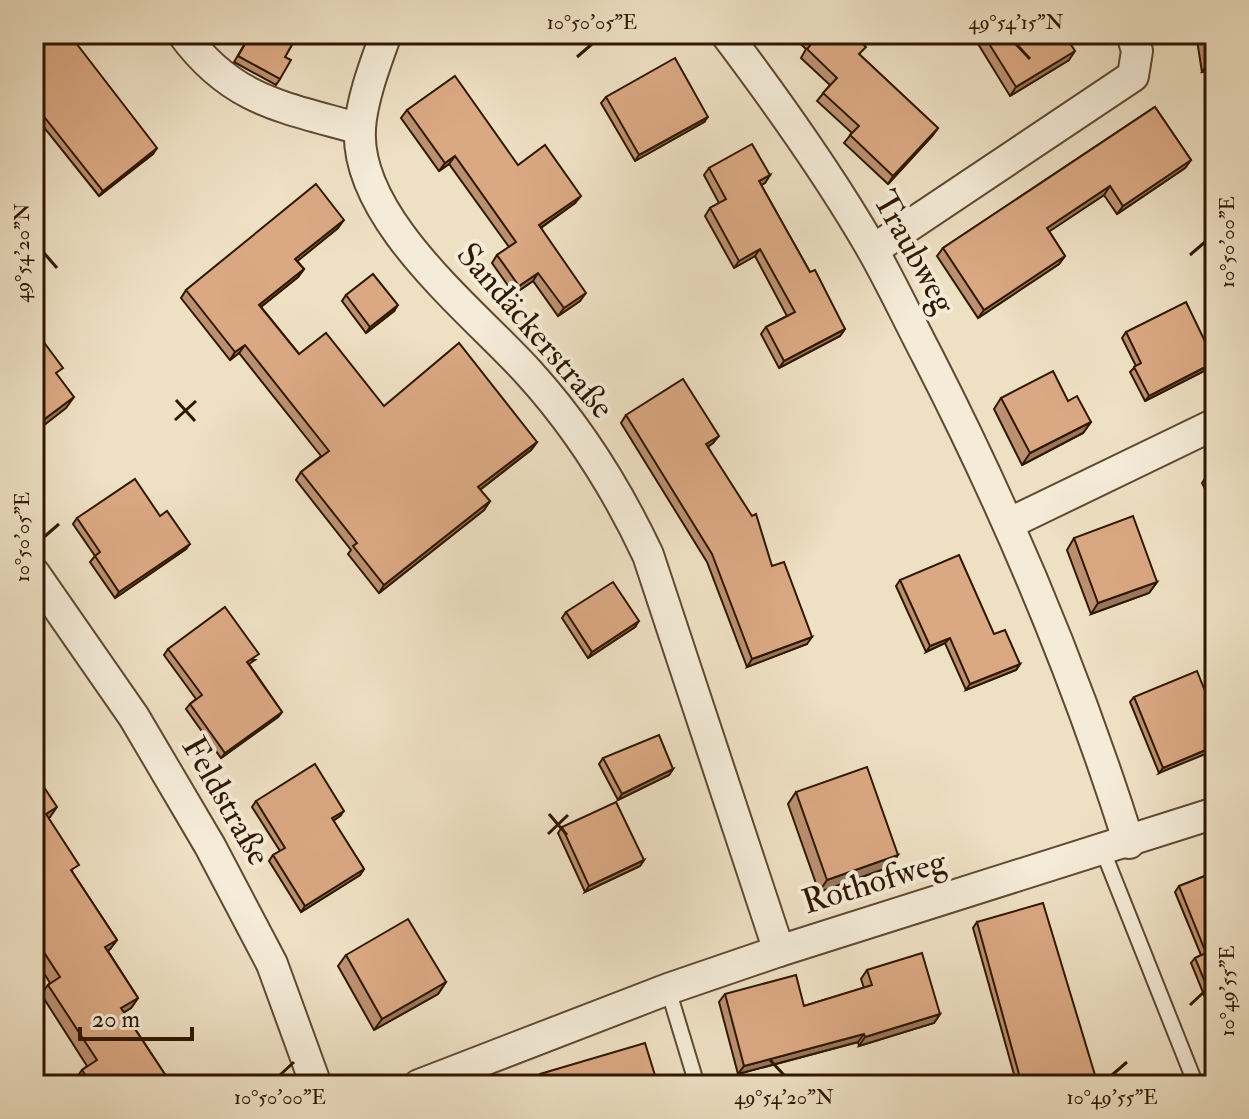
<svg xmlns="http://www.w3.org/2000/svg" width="1249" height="1119" viewBox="0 0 1249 1119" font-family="'IM FELL Double Pica',serif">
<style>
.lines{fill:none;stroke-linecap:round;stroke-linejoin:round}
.service-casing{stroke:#604931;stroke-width:18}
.minor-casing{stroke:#604931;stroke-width:34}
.service{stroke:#f4ebd8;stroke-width:14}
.minor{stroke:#f4ebd8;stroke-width:30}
.wall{fill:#bb9071;stroke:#301700;stroke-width:2}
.shaded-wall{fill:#99765c;stroke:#301700;stroke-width:2}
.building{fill:#daa883;stroke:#301700;stroke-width:2}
.ticks{fill:none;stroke:#301700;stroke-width:3}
.labels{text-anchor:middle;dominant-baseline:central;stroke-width:8;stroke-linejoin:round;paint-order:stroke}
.street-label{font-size:34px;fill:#301700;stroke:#f4ebd8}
.neatline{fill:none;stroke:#301700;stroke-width:3}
.ticks-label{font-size:20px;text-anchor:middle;fill:#301700}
</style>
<rect width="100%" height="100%" fill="#eee0c3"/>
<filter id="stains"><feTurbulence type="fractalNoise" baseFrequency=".0025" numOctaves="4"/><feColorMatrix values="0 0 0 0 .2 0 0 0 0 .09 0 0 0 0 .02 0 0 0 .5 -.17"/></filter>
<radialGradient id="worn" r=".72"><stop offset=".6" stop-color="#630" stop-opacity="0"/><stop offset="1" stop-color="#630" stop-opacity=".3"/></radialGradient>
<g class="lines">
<!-- service casing -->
<g class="service-casing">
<g id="service">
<polyline points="1103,851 1196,1085"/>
<polyline points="668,989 697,1085"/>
</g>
</g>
<!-- minor casing -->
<g class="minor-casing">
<g id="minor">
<path d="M 183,34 C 233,102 284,107 360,129"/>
<path d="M 386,34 C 376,62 362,98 360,128 C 354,219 473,311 529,373 C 578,427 617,489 648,555 L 779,951"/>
<path d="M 726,34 C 778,103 829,174 872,249 C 892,284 909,321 928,357 C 1008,513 1076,675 1129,843"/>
<polyline points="873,250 1133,76 1137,51 1132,34"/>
<polyline points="1010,523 1215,424"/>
<polyline points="34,573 134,717 210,846 272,964 316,1085"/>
<polyline points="419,1085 668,989 779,951 1215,813"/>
</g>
</g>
<!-- service -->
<use href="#service" class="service"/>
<!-- minor -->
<use href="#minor" class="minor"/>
</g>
<!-- wall -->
<g class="wall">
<polygon points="34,34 153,154 99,196 34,115"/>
<polygon points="241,34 298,34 285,57 280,79 276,85 234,62 248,38"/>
<polygon points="790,34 852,34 860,55 938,128 932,136 888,184 844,143 852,133 817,101 830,85 801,58 806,49"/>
<polygon points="972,34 1064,34 1069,60 1010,96"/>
<polygon points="1196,34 1215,34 1215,70 1202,72"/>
<polygon points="606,97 704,122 635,161 601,103"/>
<polygon points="1155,107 1191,160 1185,168 1117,214 1104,195 1049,231 1065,256 1059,264 978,318 937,256 943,248"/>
<polygon points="407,110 518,165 575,203 541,228 580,301 558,316 533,281 514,294 492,263 497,255 509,247 449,164 439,171 401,118"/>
<polygon points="709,168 770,175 765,183 761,185 810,272 845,329 840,336 779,368 761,334 766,327 787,316 755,256 734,268 705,216 710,208 719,203 704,175"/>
<polygon points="338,228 297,261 304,269 298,277 261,307 299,354 384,406 537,442 531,450 480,490 490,501 484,510 379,593 348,554 351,550 296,480 301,472 321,456 239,353 230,360 181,298 186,290"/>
<polygon points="346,295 394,311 366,333 342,301"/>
<polygon points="1126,332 1215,362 1215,363 1212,367 1145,401 1130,372 1136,366 1122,338"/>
<polygon points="1001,398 1068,401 1091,422 1083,433 1022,465 994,409"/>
<polygon points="626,415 713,443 708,447 772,566 807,644 747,667 707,562 621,423"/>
<polygon points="1215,472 1215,508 1202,483 1206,477"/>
<polygon points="160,516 186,549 115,598 90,562 95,556 73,524 77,518"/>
<polygon points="1074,538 1157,582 1149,593 1091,614 1067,550"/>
<polygon points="900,580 994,634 1020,664 1016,670 966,690 945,643 926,652 896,586"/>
<polygon points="566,612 635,627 588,658 562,618"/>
<polygon points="168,649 255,660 249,664 282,712 278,717 221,758 186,709 190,704 196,699 164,655"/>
<polygon points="1134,697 1215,716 1159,773 1130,702"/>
<polygon points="603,758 673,769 669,775 618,800 599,764"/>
<polygon points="34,772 50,817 48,818 73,873 117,940 110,949 108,951 138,998 131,1008 124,1012 172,1085 78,1085 75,1080 82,1070 87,1066 41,994 48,985 50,983 34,957"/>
<polygon points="796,792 890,867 819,892 788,804"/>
<polygon points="256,801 340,816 333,821 364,869 360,875 301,912 269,861 273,855 280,851 252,807"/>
<polygon points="562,827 644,860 640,866 585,892 558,833"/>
<polygon points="1215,872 1215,1022 1191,963 1195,958 1201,955 1175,892 1179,886"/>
<polygon points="977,922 1098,1085 1017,1085 973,928"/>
<polygon points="346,955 446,982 438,994 374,1030 338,966"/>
<polygon points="867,970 940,1014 934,1023 859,1046 858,1042 738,1074 719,1002 725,994 804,1006 864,988 861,979"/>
<polygon points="540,1074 658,1085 538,1085 536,1080"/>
</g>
<!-- shaded-wall -->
<g class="shaded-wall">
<polygon points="1075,51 1069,60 1010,96 1016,87"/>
<polygon points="1215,61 1215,70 1202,72 1209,62"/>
<polygon points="708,117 704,122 635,161 639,155"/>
<polygon points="938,128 932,136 888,184 893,176"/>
<polygon points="157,148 153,154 99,196 103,191"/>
<polygon points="455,156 449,164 439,171 445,163"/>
<polygon points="1191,160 1185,168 1117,214 1123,206"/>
<polygon points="770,175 765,183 754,189 759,181"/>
<polygon points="1110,186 1104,195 1041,237 1047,228"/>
<polygon points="581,196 575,203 533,233 539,225"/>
<polygon points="344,220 338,228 290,267 295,259"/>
<polygon points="760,249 755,256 734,268 739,261"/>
<polygon points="1065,256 1059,264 978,318 984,310"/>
<polygon points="304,269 298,277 253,313 259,305"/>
<polygon points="538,273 533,281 514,294 519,286"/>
<polygon points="586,293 580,301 558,316 564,308"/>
<polygon points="398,305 394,311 366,333 370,327"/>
<polygon points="845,329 840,336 779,368 784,361"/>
<polygon points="245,345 239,353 230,360 235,352"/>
<polygon points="1215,362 1212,367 1145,401 1149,396"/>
<polygon points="74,397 66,408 34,433 34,427"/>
<polygon points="1091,422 1083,433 1022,465 1030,453"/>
<polygon points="719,436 713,443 701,451 706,444"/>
<polygon points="537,442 531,450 473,495 478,487"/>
<polygon points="490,501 484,510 379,593 384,585"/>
<polygon points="190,544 186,549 115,598 119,592"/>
<polygon points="1157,582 1149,593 1091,614 1098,603"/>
<polygon points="639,621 635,627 588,658 592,652"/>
<polygon points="812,637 807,644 747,667 752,659"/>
<polygon points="950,638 945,643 926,652 930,646"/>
<polygon points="1020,664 1016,670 966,690 970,684"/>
<polygon points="282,712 278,717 221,758 225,753"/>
<polygon points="1215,746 1215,750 1159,773 1163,768"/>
<polygon points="673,769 669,775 618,800 622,794"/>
<polygon points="57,807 50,817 39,824 46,814"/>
<polygon points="344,811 340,816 328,824 332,818"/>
<polygon points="898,855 890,867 819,892 827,880"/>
<polygon points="644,860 640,866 585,892 589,886"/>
<polygon points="364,869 360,875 301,912 305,906"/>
<polygon points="117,940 110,949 98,957 105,947"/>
<polygon points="446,982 438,994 374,1030 382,1019"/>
<polygon points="138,998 131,1008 115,1018 121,1008"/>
<polygon points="940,1014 934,1023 859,1046 865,1037"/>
<polygon points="864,1034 858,1042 738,1074 744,1066"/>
</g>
<!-- building -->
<g class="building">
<polygon points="34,34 69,34 157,148 103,191 34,104"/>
<polygon points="251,34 298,34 285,57 291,60 280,79 238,56"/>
<polygon points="805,34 852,34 866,47 859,54 938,128 893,176 850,135 859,126 823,93 837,78 807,49 813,42"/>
<polygon points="983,34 1064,34 1075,51 1016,87"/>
<polygon points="1205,34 1215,34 1215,61 1209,62"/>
<polygon points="675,58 708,117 639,155 606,97"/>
<polygon points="455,76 518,165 545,145 581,196 539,225 586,293 564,308 538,273 519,286 497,255 516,242 455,156 445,163 407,110"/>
<polygon points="1155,107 1191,160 1123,206 1110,186 1047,228 1065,256 984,310 943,248"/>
<polygon points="752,144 770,175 759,181 810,272 815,270 845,329 784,361 766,327 795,312 760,249 739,261 710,208 726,199 709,168"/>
<polygon points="316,184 344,220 295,259 304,269 259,305 299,354 326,333 384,406 459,343 537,442 478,487 490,501 384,585 353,546 357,543 301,472 329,451 245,345 235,352 186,290"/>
<polygon points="373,274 398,305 370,327 346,295"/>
<polygon points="1186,302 1215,362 1149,396 1134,367 1141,363 1126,332"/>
<polygon points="34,329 63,368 56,373 74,397 34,427"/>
<polygon points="1053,371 1068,401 1077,396 1091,422 1030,453 1001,398"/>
<polygon points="683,379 719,436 706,444 752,516 756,514 772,566 784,562 812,637 752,659 712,554 626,415"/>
<polygon points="1215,472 1215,495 1206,477"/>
<polygon points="135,479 160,516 167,511 190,544 119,592 95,556 100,552 77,518"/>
<polygon points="1133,516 1157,582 1098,603 1074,538"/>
<polygon points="959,555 994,634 1005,630 1020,664 970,684 950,638 930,646 900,580"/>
<polygon points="613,582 639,621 592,652 566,612"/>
<polygon points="225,607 259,654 247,662 282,712 225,753 190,704 202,695 168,649"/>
<polygon points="1197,671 1215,716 1215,746 1163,768 1134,697"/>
<polygon points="659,735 673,769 622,794 603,758"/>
<polygon points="315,764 344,811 332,818 364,869 305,906 273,855 285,848 256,801"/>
<polygon points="867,767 898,855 827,880 796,792"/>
<polygon points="34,772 57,807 46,814 79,865 71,870 117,940 105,947 138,998 121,1008 172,1085 92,1085 82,1070 97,1060 48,985 60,977 34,937 34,929 35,928 34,926"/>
<polygon points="616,802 644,860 589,886 562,827"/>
<polygon points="1215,872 1215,1006 1195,958 1206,953 1179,886"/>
<polygon points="1043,903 1098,1085 1022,1085 977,922"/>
<polygon points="408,919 446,982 382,1019 346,955"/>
<polygon points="922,953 940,1014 865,1037 864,1034 744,1066 725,994 796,975 804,1006 872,985 867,970"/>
<polygon points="645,1043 658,1085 543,1085 540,1074"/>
</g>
<!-- ticks -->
<path class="ticks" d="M 1016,44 L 1030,59M 577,57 L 592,44M 44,253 L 57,268M 1190,255 L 1205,242M 176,400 L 195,421M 175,420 L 196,401M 44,537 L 59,524M 549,814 L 567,835M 548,834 L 568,815M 1190,1005 L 1205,991M 770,1060 L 784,1075M 280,1075 L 294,1062M 1112,1075 L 1127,1062"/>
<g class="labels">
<!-- street labels -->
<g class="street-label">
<text transform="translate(914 252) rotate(61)">Traubweg</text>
<text transform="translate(535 331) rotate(49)">Sandäckerstraße</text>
<text transform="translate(226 801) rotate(60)">Feldstraße</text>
<text transform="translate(874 882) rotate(-17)">Rothofweg</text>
</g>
</g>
<!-- margin -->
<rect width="1249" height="1119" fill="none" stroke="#eee0c3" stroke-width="88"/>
<!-- scale -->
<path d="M80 1027v12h112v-12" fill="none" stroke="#301700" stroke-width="4"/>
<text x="92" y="1027" font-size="24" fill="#301700" stroke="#f4ebd8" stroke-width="6" paint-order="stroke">20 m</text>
<rect x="44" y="44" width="1161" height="1031" class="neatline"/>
<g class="ticks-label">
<text x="592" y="29">10°50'05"E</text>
<text x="1016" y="29">49°54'15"N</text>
<text transform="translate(1227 242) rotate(-90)" y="7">10°50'00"E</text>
<text transform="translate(22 253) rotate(-90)" y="7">49°54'20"N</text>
<text transform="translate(22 537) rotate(-90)" y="7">10°50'05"E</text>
<text transform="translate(1227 991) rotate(-90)" y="7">10°49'55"E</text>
<text x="280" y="1104">10°50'00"E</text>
<text x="784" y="1104">49°54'20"N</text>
<text x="1112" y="1104">10°49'55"E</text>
</g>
<rect width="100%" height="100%" filter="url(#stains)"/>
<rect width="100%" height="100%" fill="url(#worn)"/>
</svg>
